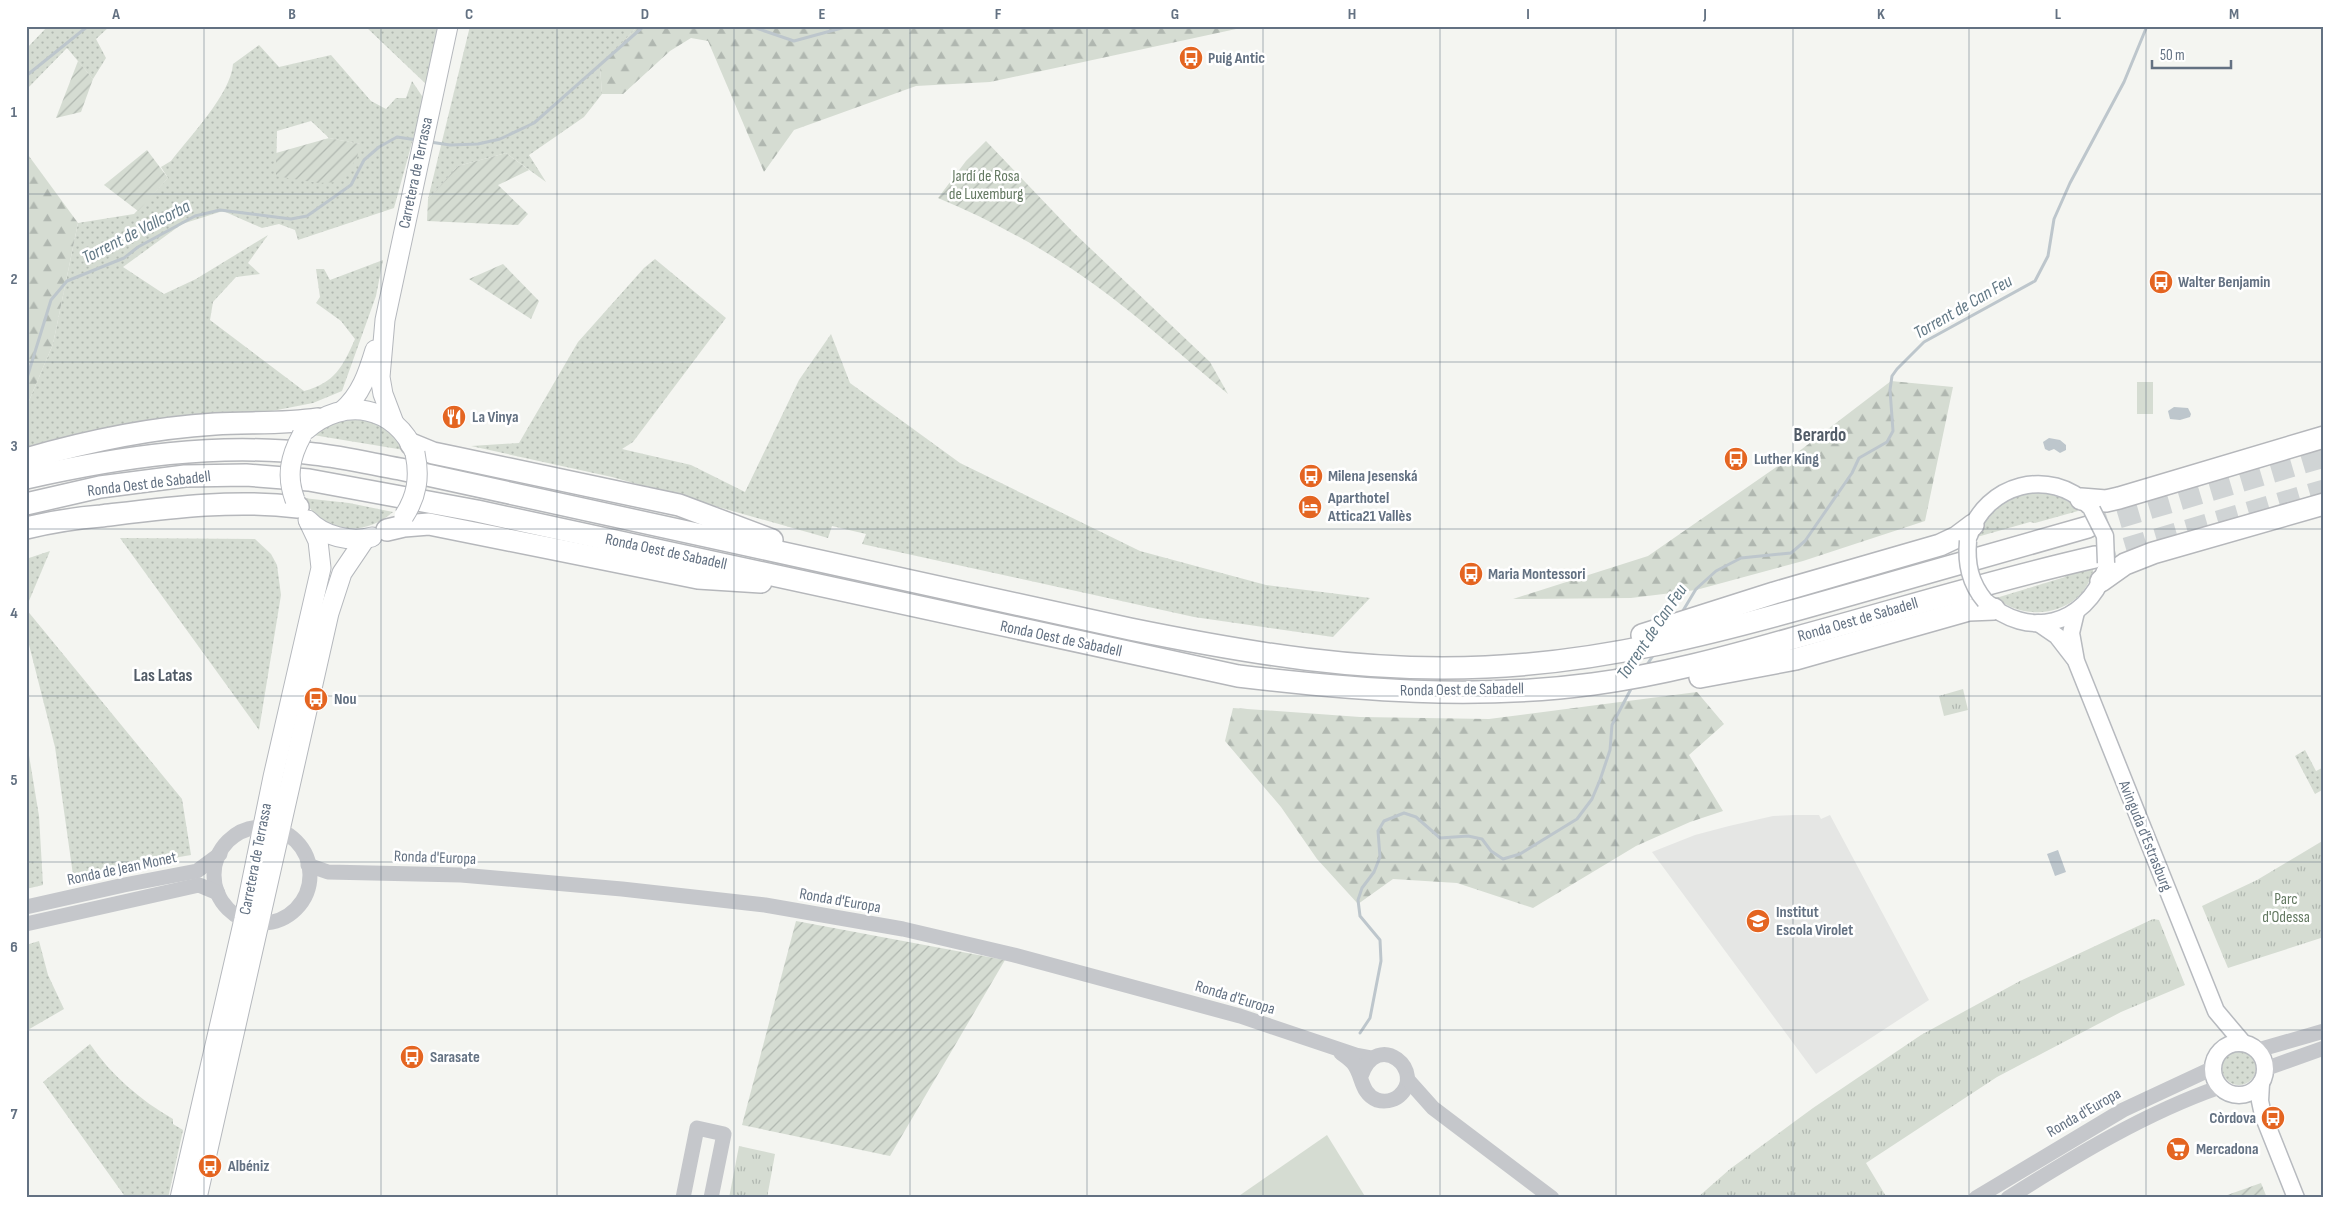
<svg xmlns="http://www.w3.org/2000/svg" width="2350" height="1224" viewBox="0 0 2350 1224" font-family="'Sofia Sans Condensed',sans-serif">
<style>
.built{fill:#e5e6e4}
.grass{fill:url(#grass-dots);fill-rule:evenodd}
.forest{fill:url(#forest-firs)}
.park{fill:url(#park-tufts)}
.garden{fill:url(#garden-furrows)}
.pitch{fill:#d5dcd2}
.water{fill:#bdc6cc}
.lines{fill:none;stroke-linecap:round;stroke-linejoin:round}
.stream{stroke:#bdc6cc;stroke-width:3}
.motorway-tunnel{stroke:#d0d4d5;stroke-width:21;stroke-dasharray:21 11;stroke-linecap:butt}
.secondary-casing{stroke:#b7babf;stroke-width:19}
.primary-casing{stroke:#b5b8bd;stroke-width:21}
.motorway-casing{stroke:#b5b7bb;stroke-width:24}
.tertiary{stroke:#c5c7cb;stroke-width:15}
.secondary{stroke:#fff;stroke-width:16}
.primary{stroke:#fff;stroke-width:19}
.motorway{stroke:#fff;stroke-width:21}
.secondary-bridge-casing{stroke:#b7babf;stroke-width:19;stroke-linecap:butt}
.primary-bridge-casing{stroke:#b5b8bd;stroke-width:21;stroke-linecap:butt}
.secondary-bridge{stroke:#fff;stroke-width:16}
.primary-bridge{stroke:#fff;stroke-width:19}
.grid{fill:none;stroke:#637182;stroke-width:1;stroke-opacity:0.55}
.labels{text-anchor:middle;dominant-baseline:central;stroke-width:5;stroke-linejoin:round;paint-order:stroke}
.poi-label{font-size:16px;font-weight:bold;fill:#637182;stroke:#fff;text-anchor:start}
.street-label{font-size:16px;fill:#637182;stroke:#fff}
.park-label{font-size:16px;fill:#647962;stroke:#fff}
.water-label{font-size:18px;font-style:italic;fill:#637986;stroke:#fff}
.neighbourhood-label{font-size:18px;font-weight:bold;fill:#515b67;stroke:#fff}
.quarter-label{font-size:19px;font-weight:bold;fill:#515b67;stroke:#fff}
.neatline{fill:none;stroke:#637182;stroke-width:2}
.grid-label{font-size:16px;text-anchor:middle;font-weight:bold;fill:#637182}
</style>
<defs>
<pattern id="grass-dots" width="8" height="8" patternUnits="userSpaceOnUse" patternTransform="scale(1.25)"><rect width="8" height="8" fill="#d5dcd2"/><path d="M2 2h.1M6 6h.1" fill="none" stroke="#b0b7b0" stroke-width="1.8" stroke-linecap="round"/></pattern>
<pattern id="forest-firs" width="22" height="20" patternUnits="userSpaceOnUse" patternTransform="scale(1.25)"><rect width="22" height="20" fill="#d5dcd2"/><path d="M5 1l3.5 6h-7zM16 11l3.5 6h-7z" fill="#b0b7b0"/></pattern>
<pattern id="park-tufts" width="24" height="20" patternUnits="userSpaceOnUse" patternTransform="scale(1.25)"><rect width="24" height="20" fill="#d5dcd2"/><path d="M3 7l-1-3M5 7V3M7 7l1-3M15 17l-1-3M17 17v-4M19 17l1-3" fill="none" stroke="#b0b7b0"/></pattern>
<pattern id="garden-furrows" width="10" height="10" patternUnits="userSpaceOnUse" patternTransform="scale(1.25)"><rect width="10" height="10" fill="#d5dcd2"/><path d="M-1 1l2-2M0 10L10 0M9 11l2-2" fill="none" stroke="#b0b7b0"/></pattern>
</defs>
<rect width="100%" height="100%" fill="#f4f5f1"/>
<!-- built -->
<polygon class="built" points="1795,815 1819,815 1821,819 1830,815 1929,1000 1816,1074 1652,852 1695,835 1729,826 1773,816"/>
<!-- grass -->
<g class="grass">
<polygon points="48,26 110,26 96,39 106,58 93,79 67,48 26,90 26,49"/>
<polygon points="365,26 441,26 427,85"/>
<polygon points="470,26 638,26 600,66 602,94 584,117 529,155 546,182 506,153 458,166 428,199"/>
<path d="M 259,45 L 279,67 L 331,55 L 371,101 L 386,109 L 396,98 L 406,98 L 412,81 L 424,99 L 394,208 L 298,240 L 295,230 L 279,224 L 262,228 L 223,211 L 182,224 L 123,267 L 164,294 L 196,279 L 268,235 L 248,263 L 260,274 L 236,277 L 213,302 L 210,320 L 304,391 C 335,383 343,366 355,339 L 341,321 L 316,303 L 320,297 L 316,269 L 324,269 L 330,280 L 383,260 L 376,296 L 342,391 L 313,403 L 272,411 L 195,415 L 103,429 L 26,447 L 26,408 L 53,344 L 78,223 L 134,214 L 168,178 L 161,167 L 171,161 C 189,137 231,94 233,64 ZM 311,121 L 329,138 L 360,144 L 276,176 L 277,131 Z"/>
<polygon points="655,259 726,318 633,442 622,449 691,465 745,492 799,380 831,334 850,383 960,463 1140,551 1266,585 1370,598 1333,637 1194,617 862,544 866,534 832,526 828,538 612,477 471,446 519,443 578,342 644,268"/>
<path d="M 357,418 C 378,423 392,431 404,450 L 313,435 L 338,420 Z"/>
<path d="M 2025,493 C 2045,491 2066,495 2078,511 L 2035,523 L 2030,522 L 1977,537 C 1987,514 2001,500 2025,493 Z"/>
<path d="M 303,498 L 349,503 L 393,512 C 364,538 322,533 303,498 Z"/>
<polygon points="120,538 255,539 271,554 277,565 281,595 259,730"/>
<polygon points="50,551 26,608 26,559"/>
<path d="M 2094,566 C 2086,613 2030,625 1996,598 L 2065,577 L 2064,574 Z"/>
<polygon points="26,609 182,799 191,855 73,875 55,747 26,633"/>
<polygon points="26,737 39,816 43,885 26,889"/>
<polygon points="2305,750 2316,771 2324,767 2324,789 2315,794 2295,756"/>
<polygon points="39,941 48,975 64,1009 26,1031 26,945"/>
<path d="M 90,1044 C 111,1075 140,1100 173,1119 L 173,1124 L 183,1130 L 168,1198 L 126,1198 L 43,1082 Z"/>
<circle cx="2239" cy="1068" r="17"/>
</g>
<!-- forest -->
<g class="forest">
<polygon points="638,26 1250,26 990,82 916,86 794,130 764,172 708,41 691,38 670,51 623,94 602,94 600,66"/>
<polygon points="26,152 78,223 53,344 26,408"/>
<polygon points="1891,381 1953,387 1925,521 1803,561 1696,590 1631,598 1513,599 1648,556 1798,452"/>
<polygon points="1697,692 1724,724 1689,755 1723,811 1690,822 1636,846 1533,908 1457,883 1393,879 1358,904 1317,859 1281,807 1225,741 1233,708 1360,717 1489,719"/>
</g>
<!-- park -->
<g class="park">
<polygon points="1963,689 1968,710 1944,716 1939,696"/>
<polygon points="2324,840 2324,937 2228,968 2202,906 2257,880"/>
<polygon points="2153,919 2159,920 2185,985 2121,1012 1997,1077 1866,1163 1887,1198 1697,1198 1730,1169 1813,1108 1921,1035 2020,981"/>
<polygon points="739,1146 775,1154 767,1198 729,1198"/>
</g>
<!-- garden -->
<g class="garden">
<polygon points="78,61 93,79 81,112 56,118"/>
<polygon points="329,138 360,144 357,158 340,182 318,183 276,176 276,153"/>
<path d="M 986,141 L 1072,231 L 1210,362 L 1228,394 C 1184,358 1141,318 1095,285 C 1047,250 993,221 938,198 L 966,161 Z"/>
<polygon points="147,150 168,178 138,211 104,185"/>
<polygon points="506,153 529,170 498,185 528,214 518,225 427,221 428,199 458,166"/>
<polygon points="503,264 539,301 531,319 469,279"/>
<polygon points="796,921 1005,960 890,1156 742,1125"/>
<polygon points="2261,1183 2267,1198 2219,1198"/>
</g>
<!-- pitch -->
<g class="pitch">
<rect x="2137" y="382" width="16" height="32"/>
<polygon points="1327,1135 1366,1198 1236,1198"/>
</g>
<!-- water -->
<g class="water">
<polygon points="2174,407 2188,408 2191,414 2190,417 2180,420 2170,419 2168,411"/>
<polygon points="2049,438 2060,440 2066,445 2066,450 2060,453 2054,449 2049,451 2045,449 2043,442"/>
<polygon points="2058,850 2066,872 2055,876 2047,854"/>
</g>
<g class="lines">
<!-- stream -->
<g class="stream">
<polyline points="750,26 794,41 849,26"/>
<polyline points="26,76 88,26"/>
<polyline points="430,142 450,145 478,144 500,139 534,123 644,26"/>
<polyline points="26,381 51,300 67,281 124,258 138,247 195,216 220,210 291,219 307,216 351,185 364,160 379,147 397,137 417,140"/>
<polyline points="1681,614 1696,589 1716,571 1741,558 1791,553 1805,541 1852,473 1859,458 1887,442 1893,431 1890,390 1892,376 1897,369 1924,342 2035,281 2048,256 2054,219 2070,183 2124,82 2147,26"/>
<polyline points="1645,668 1654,654"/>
<polyline points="1360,1033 1370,1018 1381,961 1380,940 1360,916 1358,900 1362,888 1374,872 1380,857 1378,831 1384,821 1404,813 1416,817 1440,838 1468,836 1482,839 1491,851 1503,859 1520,854 1577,819 1592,799 1600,780 1610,750 1612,725 1632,687"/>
</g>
<!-- motorway-tunnel -->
<g class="motorway-tunnel">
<polyline points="2088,527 2324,457"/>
<polyline points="2095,557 2324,490"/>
</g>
<!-- secondary casing -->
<g class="secondary-casing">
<g id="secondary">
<path d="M 1969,536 C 1985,484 2050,466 2089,506"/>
<path d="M 1985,601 C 2028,640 2085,626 2105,571"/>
<polyline points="2076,612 2071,633 2076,661 2216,1011 2243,1043"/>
<polyline points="2038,623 2057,636 2074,658"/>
<circle cx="2239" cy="1069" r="26"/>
<polyline points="2261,1083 2260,1101 2263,1115 2296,1198"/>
</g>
</g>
<!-- primary casing -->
<g class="primary-casing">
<g id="primary">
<path d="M 342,411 C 361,395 368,373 375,350"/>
<polyline points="394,423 383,394 380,377 385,320 448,26"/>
<path d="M 306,430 C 344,396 396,406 415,453"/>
<path d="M 308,520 C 323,536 351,543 372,537"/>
<polyline points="180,1198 244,919 273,777 321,568 318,541 309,522"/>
<polyline points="197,1198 329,613 342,573 365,539"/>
</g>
</g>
<!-- motorway casing -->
<g class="motorway-casing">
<g id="motorway">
<polyline points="411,444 433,453 457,458 679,505 772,540"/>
<path d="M 26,459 C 88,441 150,428 215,424 C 249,422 284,424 318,419"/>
<path d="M 26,478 C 120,457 217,442 314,454 C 343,457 372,464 400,469 L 1130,629 C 1248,653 1365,673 1486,667 C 1603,662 1716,633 1828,601 C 1915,577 2001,551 2088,527"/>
<polyline points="2081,499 2106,501 2119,498 2324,437"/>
<path d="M 26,504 L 100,487 L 185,476 L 246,475 L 309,480 L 477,511 L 1238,676 C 1356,690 1474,700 1593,684 C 1661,675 1728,657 1794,638 C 1894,611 1993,580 2095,557"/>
<path d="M 26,528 C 51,522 75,518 101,516 C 167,508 232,499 298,507"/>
<polyline points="387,530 404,526 429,524 698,578 761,582"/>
<polyline points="2101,581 2125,564 2153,553 2324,504"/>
<polyline points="1642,635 1774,593 1940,545 1957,537 1973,525"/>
<polyline points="1700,677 1796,659 1969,610 1994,609"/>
</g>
</g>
<!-- tertiary -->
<g class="tertiary">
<circle cx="262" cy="875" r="48"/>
<polyline points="308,865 328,872 461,875 622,889 765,905 903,929 1014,955 1240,1016 1356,1055 1372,1058"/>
<polyline points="26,907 124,885 197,871 220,854"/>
<polyline points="26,924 199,885 218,893"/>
<polyline points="2258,1050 2324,1031"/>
<path d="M 1341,1053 C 1345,1056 1350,1059 1353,1063 C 1363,1075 1360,1093 1377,1100 C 1384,1102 1393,1101 1399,1096 C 1427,1072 1378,1028 1361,1076"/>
<polyline points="2265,1069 2324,1048"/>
<polyline points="1408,1080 1433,1108 1552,1198"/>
<polyline points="683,1198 697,1128 724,1134 711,1198"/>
<polyline points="1976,1198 2123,1110 2213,1068"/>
<path d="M 2008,1198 C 2075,1156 2145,1113 2220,1087"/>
</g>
<!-- secondary -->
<use href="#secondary" class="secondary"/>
<!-- primary -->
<use href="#primary" class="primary"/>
<!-- motorway -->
<use href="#motorway" class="motorway"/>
<!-- secondary-bridge casing -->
<g class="secondary-bridge-casing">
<g id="secondary-bridge">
<polyline points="2092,510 2105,536 2106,563"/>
<path d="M 1968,541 C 1966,564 1970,583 1985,601"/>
</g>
</g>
<!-- primary-bridge casing -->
<g class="primary-bridge-casing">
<g id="primary-bridge">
<path d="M 295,500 C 286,476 290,457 302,435"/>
<path d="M 404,516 C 417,496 420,477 415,453"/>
</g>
</g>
<!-- secondary-bridge -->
<use href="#secondary-bridge" class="secondary-bridge"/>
<!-- primary-bridge -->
<use href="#primary-bridge" class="primary-bridge"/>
</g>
<!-- grid -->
<path class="grid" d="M 204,26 L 204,1198M 381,26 L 381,1198M 557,26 L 557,1198M 734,26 L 734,1198M 910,26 L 910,1198M 1087,26 L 1087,1198M 1263,26 L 1263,1198M 1440,26 L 1440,1198M 1616,26 L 1616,1198M 1793,26 L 1793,1198M 1969,26 L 1969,1198M 2146,26 L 2146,1198M 26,194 L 2324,194M 26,362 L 2324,362M 26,529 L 2324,529M 26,696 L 2324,696M 26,862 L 2324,862M 26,1030 L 2324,1030"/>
<!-- icons -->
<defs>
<g id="bus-disc" transform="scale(1.25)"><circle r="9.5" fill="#e46521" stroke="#fff"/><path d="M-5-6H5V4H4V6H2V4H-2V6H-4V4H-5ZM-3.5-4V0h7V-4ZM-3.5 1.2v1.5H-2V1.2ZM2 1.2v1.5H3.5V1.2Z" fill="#fff"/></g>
<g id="restaurant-disc" transform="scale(1.25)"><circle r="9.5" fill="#e46521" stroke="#fff"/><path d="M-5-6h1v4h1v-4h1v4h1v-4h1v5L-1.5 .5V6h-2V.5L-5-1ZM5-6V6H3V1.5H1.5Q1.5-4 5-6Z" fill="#fff"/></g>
<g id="hotel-disc" transform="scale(1.25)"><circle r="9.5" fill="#e46521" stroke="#fff"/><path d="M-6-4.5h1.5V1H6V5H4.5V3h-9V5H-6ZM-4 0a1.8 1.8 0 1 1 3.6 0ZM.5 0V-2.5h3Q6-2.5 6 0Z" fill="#fff"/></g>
<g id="school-disc" transform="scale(1.25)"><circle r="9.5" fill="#e46521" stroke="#fff"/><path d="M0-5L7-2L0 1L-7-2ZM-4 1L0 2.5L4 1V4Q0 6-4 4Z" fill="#fff"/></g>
<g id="supermarket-disc" transform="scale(1.25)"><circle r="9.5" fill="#e46521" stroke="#fff"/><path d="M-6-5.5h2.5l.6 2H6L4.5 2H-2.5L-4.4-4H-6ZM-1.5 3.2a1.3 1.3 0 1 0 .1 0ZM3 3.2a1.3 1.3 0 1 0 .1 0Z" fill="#fff"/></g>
</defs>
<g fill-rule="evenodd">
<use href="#bus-disc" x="1191" y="58"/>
<use href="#bus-disc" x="2161" y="282"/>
<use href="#restaurant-disc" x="454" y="417"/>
<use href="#bus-disc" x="1736" y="459"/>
<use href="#bus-disc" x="1311" y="476"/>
<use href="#hotel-disc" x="1310" y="507"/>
<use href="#bus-disc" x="1471" y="574"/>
<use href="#bus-disc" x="316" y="699"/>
<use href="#school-disc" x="1758" y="921"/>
<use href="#bus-disc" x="412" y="1057"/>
<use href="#bus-disc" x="2273" y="1118"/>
<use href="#supermarket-disc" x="2178" y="1149"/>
<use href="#bus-disc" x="210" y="1166"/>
</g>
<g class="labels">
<!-- poi labels -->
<g class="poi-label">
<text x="1208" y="58">Puig Antic</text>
<text x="2178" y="282">Walter Benjamin</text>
<text x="472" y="417">La Vinya</text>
<text x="1754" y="459">Luther King</text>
<text x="1328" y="476">Milena Jesenská</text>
<text x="1328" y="498">Aparthotel<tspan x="1328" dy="18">Attica21 Vallès</tspan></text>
<text x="1488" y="574">Maria Montessori</text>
<text x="334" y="699">Nou</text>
<text x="1776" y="912">Institut<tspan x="1776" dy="18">Escola Virolet</tspan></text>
<text x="430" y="1057">Sarasate</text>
<text x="2256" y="1118" text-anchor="end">Còrdova</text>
<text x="2196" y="1149">Mercadona</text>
<text x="228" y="1166">Albéniz</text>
</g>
<!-- street labels -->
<g class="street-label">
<text transform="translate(416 173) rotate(-78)">Carretera de Terrassa</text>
<text transform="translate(149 484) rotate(-7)">Ronda Oest de Sabadell</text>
<text transform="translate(666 552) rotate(12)">Ronda Oest de Sabadell</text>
<text transform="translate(1858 620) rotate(-16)">Ronda Oest de Sabadell</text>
<text transform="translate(1061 639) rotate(12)">Ronda Oest de Sabadell</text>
<text transform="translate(1462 690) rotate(-1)">Ronda Oest de Sabadell</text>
<text transform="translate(2145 836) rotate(68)">Avinguda d'Estrasburg</text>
<text transform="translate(435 858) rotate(2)">Ronda d'Europa</text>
<text transform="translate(256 859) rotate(-79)">Carretera de Terrassa</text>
<text transform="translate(122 869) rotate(-12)">Ronda de Jean Monet</text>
<text transform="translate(840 901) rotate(10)">Ronda d'Europa</text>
<text transform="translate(1235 998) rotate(17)">Ronda d'Europa</text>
<text transform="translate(2084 1113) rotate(-30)">Ronda d'Europa</text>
</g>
<!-- park labels -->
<g class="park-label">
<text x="986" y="176">Jardí de Rosa<tspan x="986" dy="18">de Luxemburg</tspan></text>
<text x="2286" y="899">Parc<tspan x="2286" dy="18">d'Odessa</tspan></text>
</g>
<!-- water labels -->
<g class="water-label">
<text transform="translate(136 232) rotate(-27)">Torrent de Vallcorba</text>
<text transform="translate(1963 307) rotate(-30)">Torrent de Can Feu</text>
<text transform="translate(1652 632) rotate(-56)">Torrent de Can Feu</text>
</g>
<!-- neighbourhood labels -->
<g class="neighbourhood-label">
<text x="163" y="675">Las Latas</text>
</g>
<!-- quarter labels -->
<g class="quarter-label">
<text x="1820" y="435">Berardo</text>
</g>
</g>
<!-- border -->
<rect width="2350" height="1224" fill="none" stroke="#ffffff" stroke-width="55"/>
<!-- scale -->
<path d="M2152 60v8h79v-8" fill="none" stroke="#637182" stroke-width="2.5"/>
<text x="2160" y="60" font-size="15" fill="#637182" stroke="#ffffff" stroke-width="4" paint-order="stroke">50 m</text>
<rect x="28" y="28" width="2294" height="1168" class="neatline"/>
<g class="grid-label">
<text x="116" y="19">A</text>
<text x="292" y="19">B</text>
<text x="469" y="19">C</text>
<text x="645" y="19">D</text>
<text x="822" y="19">E</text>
<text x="998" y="19">F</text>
<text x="1175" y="19">G</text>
<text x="1352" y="19">H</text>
<text x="1528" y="19">I</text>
<text x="1705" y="19">J</text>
<text x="1881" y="19">K</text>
<text x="2058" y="19">L</text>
<text x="2234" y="19">M</text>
<text x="14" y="117">1</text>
<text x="14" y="284">2</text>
<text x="14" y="451">3</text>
<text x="14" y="618">4</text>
<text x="14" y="785">5</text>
<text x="14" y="952">6</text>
<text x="14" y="1119">7</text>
</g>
</svg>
